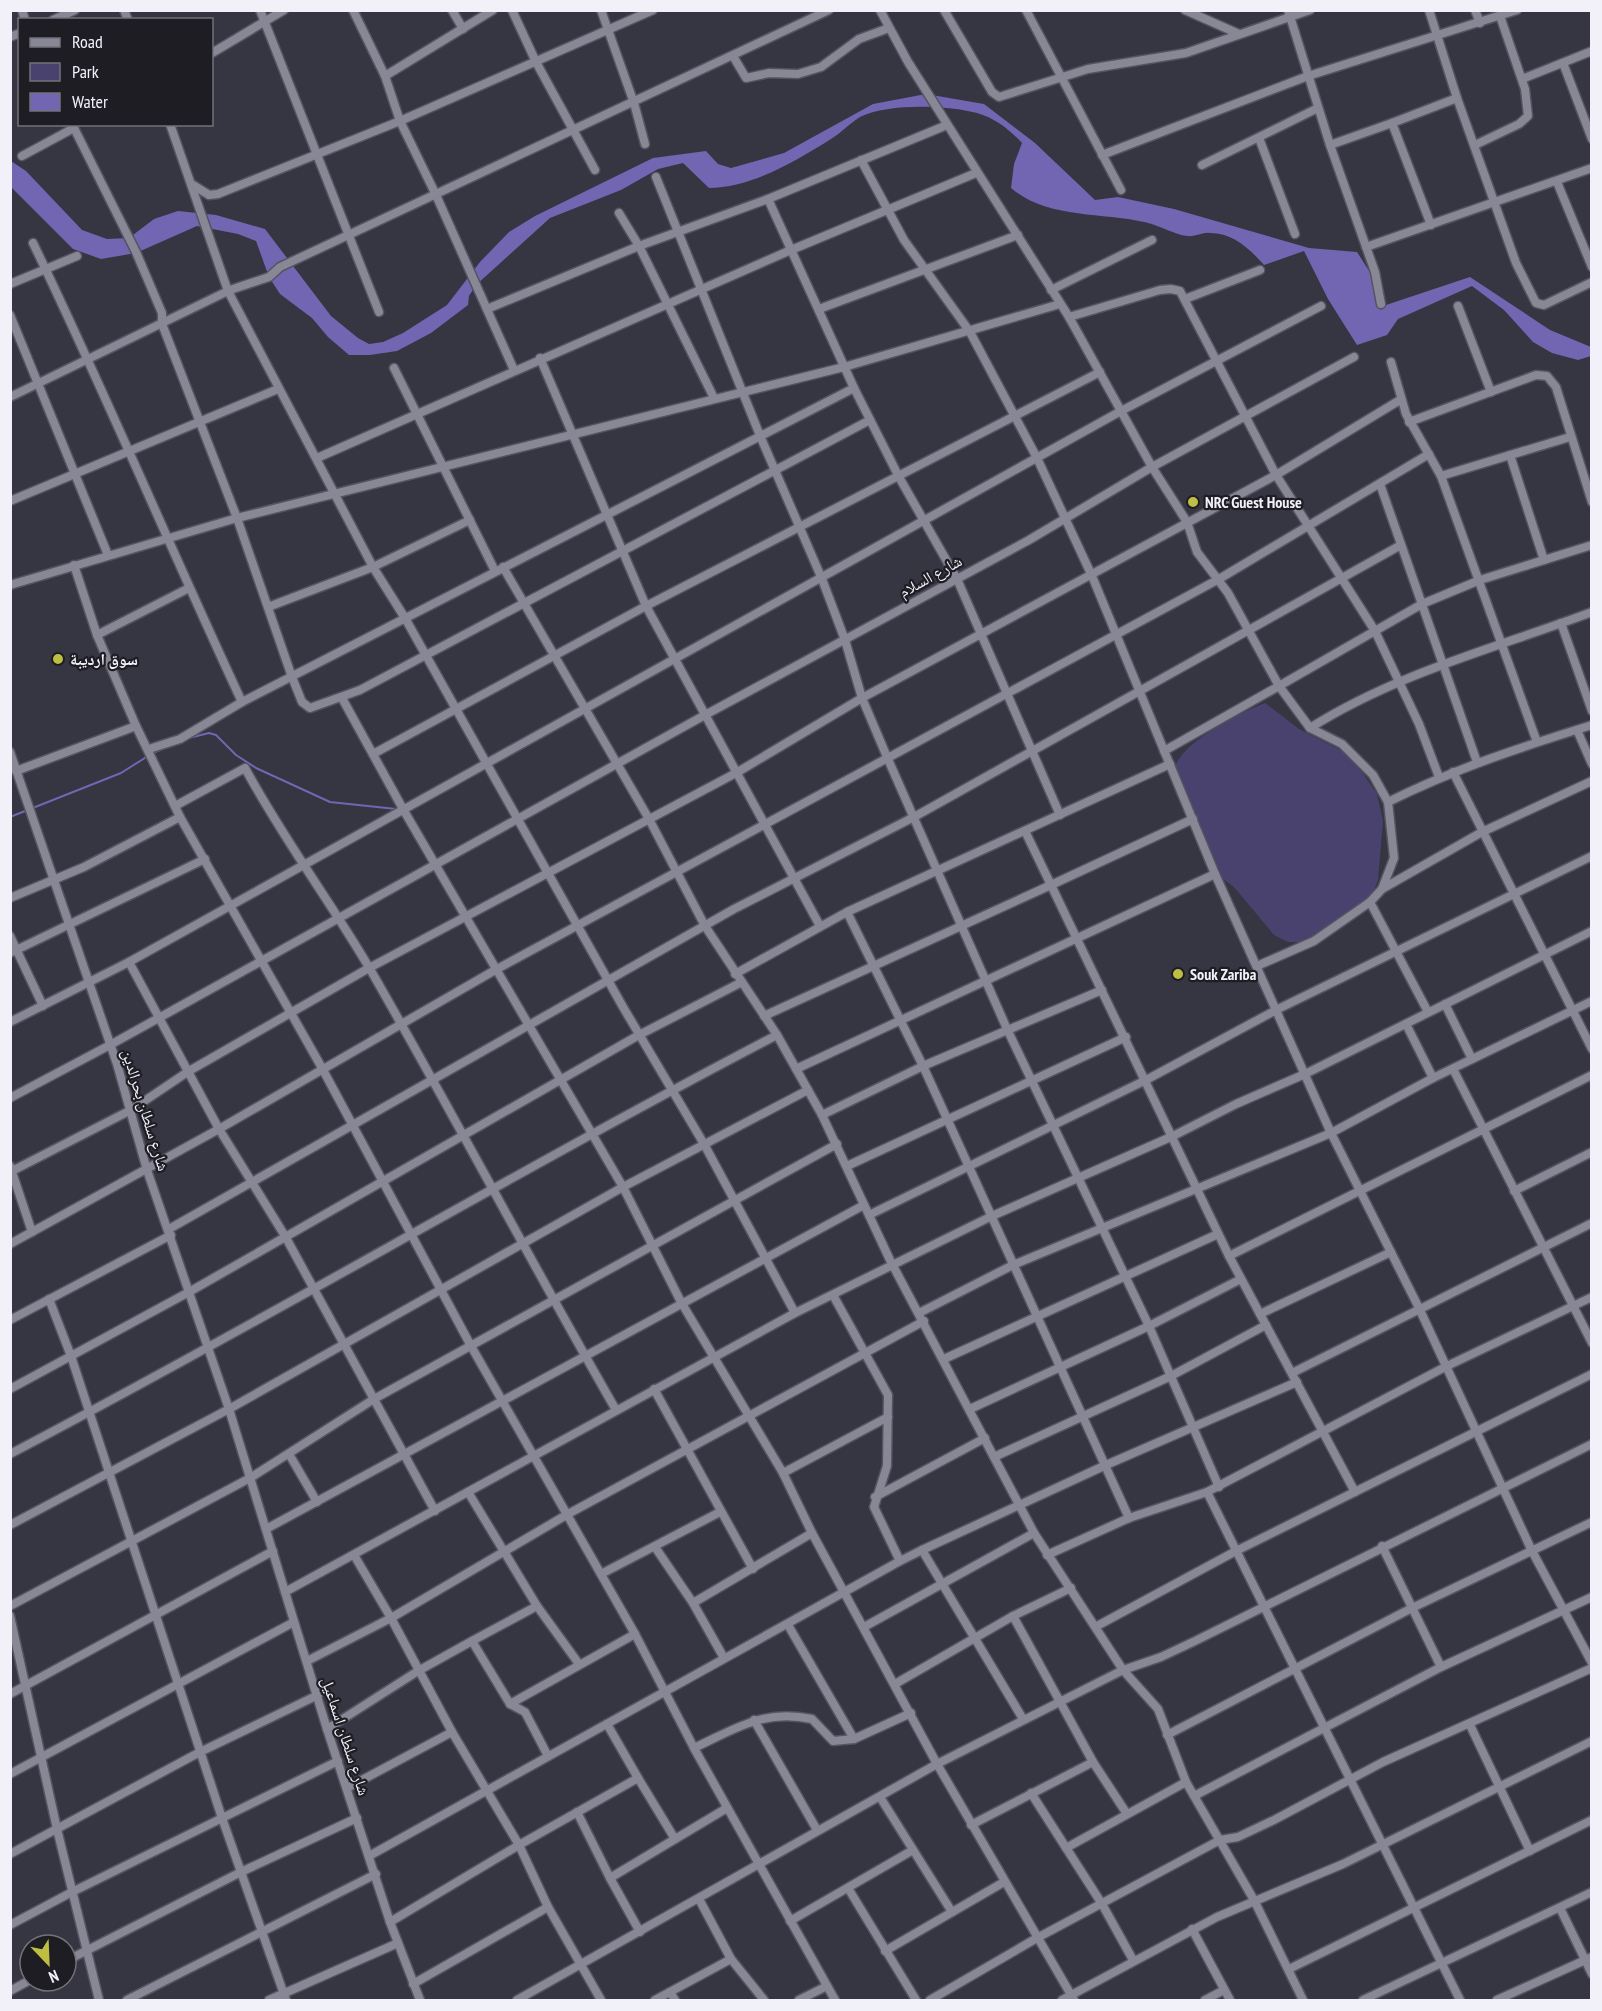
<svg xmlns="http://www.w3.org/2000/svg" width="1602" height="2011" viewBox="0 0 1602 2011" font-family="'PT Sans Narrow','Noto Naskh Arabic',sans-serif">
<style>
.green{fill:#49426f}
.water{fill:#7265b2}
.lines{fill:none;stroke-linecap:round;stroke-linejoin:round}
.stream{stroke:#7265b2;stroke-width:2}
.minor-casing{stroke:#55535f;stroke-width:11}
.minor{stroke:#888796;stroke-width:8}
.poi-dot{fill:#bebf42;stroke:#1e1d23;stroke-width:2}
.labels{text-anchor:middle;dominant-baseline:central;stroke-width:4.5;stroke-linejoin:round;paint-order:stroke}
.poi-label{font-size:16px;font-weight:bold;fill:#f2f1fa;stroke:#1e1d23;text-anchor:start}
.street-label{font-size:16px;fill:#f2f1fa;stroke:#1e1d23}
</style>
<rect width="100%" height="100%" fill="#363542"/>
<!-- green -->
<path class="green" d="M 1265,703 L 1299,729 L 1342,751 L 1362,772 L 1377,794 L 1383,821 L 1378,880 L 1371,898 L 1337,925 L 1305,942 L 1288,942 L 1274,935 L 1234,887 L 1223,879 L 1174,770 C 1180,742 1240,713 1265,703 Z"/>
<!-- water -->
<path class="water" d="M 926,94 L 984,104 L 1035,143 L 1095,200 L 1118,197 L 1174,209 L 1309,248 L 1357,252 L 1373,277 L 1380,307 L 1470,277 L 1550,330 L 1591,347 L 1591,356 L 1578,360 L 1552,353 L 1533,342 L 1504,310 L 1472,286 L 1398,319 L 1387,335 L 1357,345 L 1328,299 L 1304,251 L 1264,265 C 1250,249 1233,233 1210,233 C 1203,232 1195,237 1188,236 C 1178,236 1156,224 1144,222 C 1101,212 1047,219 1011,188 L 1014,164 L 1022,143 C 1010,130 995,118 977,113 C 947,105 888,103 860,117 C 850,123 841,133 831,139 C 796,161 751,188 709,188 L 683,163 L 658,169 L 621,190 L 550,218 L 476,285 L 469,296 L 468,305 L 431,333 L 397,351 L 370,355 L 349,355 L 328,337 L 312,318 L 280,294 L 269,277 L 256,241 L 238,234 L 197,226 L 136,253 L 101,259 L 73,249 L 11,187 L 11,161 L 26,171 L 82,230 L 107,239 L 129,238 L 154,219 L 178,211 L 216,215 L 265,229 L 331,316 L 358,338 L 369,344 L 383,342 L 403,333 L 447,305 L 480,262 L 509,232 L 535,216 L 653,158 L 706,151 L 718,164 L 731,168 L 784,153 L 873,104 Z"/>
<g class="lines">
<!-- stream -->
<g class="stream">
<polyline points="189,738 209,733 216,735 236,755 256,768 330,802 396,809"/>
<polyline points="153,753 167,747"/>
<polyline points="10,817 121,773 148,756"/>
</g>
<!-- minor casing -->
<g class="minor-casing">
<g id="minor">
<polyline points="22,10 25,20"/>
<polyline points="124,10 128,20"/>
<polyline points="260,10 379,312"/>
<polyline points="353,10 385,76 400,121 436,195 514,370"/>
<polyline points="452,10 463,29"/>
<polyline points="512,10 536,62 595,170"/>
<polyline points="601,10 634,103 645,144"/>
<polyline points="880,10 908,62 1069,317 1152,467 1187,522 1197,552 1228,593 1279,686 1164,751"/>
<polyline points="944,10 992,92 999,97 1088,69 1186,53 1310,10"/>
<polyline points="1026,10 1121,190"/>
<polyline points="1185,10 1239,34"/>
<polyline points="1288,10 1330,145 1375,272 1381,304"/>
<polyline points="1429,10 1457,98 1516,263 1536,303 1544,305 1592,282"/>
<polyline points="1475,10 1480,23"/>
<polyline points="53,20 75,10"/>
<polyline points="10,37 20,33"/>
<polyline points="212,53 284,10"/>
<polyline points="733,56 746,78 769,73 798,74 821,67 859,39 889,28"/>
<polyline points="1563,63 1592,139"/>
<polyline points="385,76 493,10"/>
<polyline points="1522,79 1592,51"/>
<polyline points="170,124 228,291 373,567 405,618 623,1007 704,1144 795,1313"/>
<polyline points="1259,138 1295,234"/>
<polyline points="1330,145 1392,123"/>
<polyline points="1475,145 1519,124 1528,116 1525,89 1500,16"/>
<polyline points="1102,155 1308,76 1517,10"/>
<polyline points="22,156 74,128 136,252 162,313 162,324 237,518 292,677 302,702 310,708 360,690 870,420"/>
<polyline points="861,160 904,240 970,332 1037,458 1092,576 1215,874 1331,1133 1419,1308 1532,1551 1592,1663"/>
<polyline points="1202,165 1318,108"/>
<polyline points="656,177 761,438 822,579 845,640 862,698 887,757 1007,1029 1149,1326 1219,1487"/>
<polyline points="1557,182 1592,267"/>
<polyline points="193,185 209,195 218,194 400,121 653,10"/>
<polyline points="768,199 854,388 899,477 957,579 1060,815"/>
<polyline points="619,213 639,246 714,398"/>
<polyline points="1431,225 1392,123 1457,98"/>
<path d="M 33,243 C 106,394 171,550 242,702"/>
<polyline points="1366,247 1592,168"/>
<polyline points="10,284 77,256"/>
<polyline points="1051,290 1152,240"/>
<polyline points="1185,299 1260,270"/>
<polyline points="1458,306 1491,392"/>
<polyline points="487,309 639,246 768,199 947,125"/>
<polyline points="819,309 1018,235"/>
<polyline points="10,315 108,555"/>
<polyline points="1069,317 1160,290 1171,289 1180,291 1276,475 1375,631 1419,724 1439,777"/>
<polyline points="540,358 646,606 820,926"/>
<polyline points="1391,362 1406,414 1441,476 1537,742"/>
<polyline points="394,368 495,571"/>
<polyline points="10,397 230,290 269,277 280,267 829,10"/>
<polyline points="1409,422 1536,375 1547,376 1556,387 1592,502"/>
<polyline points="1510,455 1544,560"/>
<polyline points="317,458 791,250 976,173"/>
<polyline points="1441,476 1570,437"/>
<polyline points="1380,484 1477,762"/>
<polyline points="10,501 278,389"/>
<polyline points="74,565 97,635"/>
<polyline points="503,567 649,819 705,926 777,1035 822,1115 890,1260 1034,1533 1123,1670 1158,1709 1186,1782 1254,1900 1303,2000"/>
<polyline points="10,585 237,518 844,367 1060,304"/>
<polyline points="189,588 97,635 136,726 180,817 322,1068 471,1346 635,1634 694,1748 835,2000"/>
<polyline points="268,607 373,567 470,520"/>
<polyline points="1561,623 1592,711"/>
<polyline points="342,698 403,809 623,1187 681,1302 783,1473 812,1533 937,1764 1074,2000"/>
<path d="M 1310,728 C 1397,673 1496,648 1592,612"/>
<polyline points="1577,730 1592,764"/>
<polyline points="149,749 180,739 242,702 854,388"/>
<polyline points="10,752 117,1064 147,1170 229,1409 327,1729 390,1922 420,2000"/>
<polyline points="373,754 646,606 1100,372"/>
<polyline points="16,771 136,726"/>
<polyline points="1453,772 1592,1049"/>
<path d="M 1388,802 C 1454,769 1521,747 1592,725"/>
<path d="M 175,806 L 245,768 C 282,837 330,901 370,969 C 454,1115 532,1264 616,1410"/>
<polyline points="1025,831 1051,885 1193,819"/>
<polyline points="1382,889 1482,832 1592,781"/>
<polyline points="10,898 84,867 180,817"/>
<polyline points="1370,902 1428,1012"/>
<polyline points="847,912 923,1066 1129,1518"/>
<polyline points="10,936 43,1006"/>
<polyline points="10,953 205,859"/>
<polyline points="129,962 219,1129 285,1236 435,1511"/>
<polyline points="1257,966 1314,941 1370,902 1382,889 1394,858 1388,802 1373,775 1342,744 1310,728 1279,686 1422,604 1480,580 1592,545"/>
<polyline points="735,974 847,912 1170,764"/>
<polyline points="1445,1004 1472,1059"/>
<polyline points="764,1016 1051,885 1229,1256 1355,1492"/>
<polyline points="10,1022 129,962 1121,411 1321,306"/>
<polyline points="1406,1024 1433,1078"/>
<polyline points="796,1069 1215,874"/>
<polyline points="1453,1069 1592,1343"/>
<polyline points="10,1098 110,1045 705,715 1029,540 1152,467 1354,357"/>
<polyline points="822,1115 923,1066 1102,990"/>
<polyline points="10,1166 32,1232"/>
<polyline points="847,1166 1126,1037"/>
<polyline points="10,1172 131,1110 189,1071 369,968 736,773 862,698 1276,475 1400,400"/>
<polyline points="1514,1191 1592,1152"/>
<polyline points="869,1215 1146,1080 1278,1009 1592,856"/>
<polyline points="169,1229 734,909 914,817 1401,545"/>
<polyline points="10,1244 219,1129 497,969 1219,579 1429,454"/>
<polyline points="1229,1256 1592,1075"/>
<polyline points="833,1295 888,1395 887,1466 874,1507 900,1561 922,1550 1023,1719"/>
<polyline points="49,1299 71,1356 222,1818 286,2000"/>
<polyline points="919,1313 1013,1265 1331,1133 1433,1078 1592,1001"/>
<polyline points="1260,1314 1391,1252"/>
<polyline points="10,1320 171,1235"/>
<polyline points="944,1359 1218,1234"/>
<polyline points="1292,1373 1592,1223"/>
<polyline points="10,1389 189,1292 639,1035 740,983"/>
<polyline points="654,1389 753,1569"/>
<polyline points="970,1409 1149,1326 1241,1279"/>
<path d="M 10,1454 C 268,1319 518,1170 777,1035"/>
<polyline points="289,1454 317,1502"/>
<polyline points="994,1457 1171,1376 1266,1325"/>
<polyline points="783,1473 888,1417"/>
<polyline points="468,1492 537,1606 472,1641 510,1704 525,1712 548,1756"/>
<polyline points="1207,1492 1460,2000"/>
<polyline points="875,1497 985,1438"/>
<polyline points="10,1525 229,1409 623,1187 808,1090"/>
<path d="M 266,1529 C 466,1422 664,1312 864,1205"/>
<polyline points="1382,1546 1441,1667"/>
<polyline points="655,1547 693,1603 724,1658"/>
<polyline points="922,1550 1106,1465 1297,1382"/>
<polyline points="354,1555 391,1618 452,1732 519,1845 548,1907 601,2000"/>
<polyline points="1047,1555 1129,1518 1207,1492 1447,1366 1592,1297"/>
<polyline points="601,1574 720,1512"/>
<polyline points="285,1592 795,1313 992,1216 1173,1136 1236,1104 1305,1074 1592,931"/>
<polyline points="693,1603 812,1533"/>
<polyline points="10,1606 250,1478 374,1399 837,1144"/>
<polyline points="537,1606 579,1664"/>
<polyline points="10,1616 57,1829 99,2000"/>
<polyline points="1013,1616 1093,1762 1127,1814"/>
<polyline points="788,1625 854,1739"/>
<polyline points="1097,1626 1236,1551 1592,1374"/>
<polyline points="864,1627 1034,1533"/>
<polyline points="307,1661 391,1618 568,1514 924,1321"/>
<polyline points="895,1684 1013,1616 1071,1588"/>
<polyline points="10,1694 273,1551"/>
<polyline points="510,1704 635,1634"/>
<polyline points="754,1720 817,1830"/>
<polyline points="1470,1725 1530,1851"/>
<polyline points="327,1729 418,1671 472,1641"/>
<polyline points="1167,1735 1412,1608 1592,1522"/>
<path d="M 694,1748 C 737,1728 763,1709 812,1719 L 833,1741 L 854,1739 L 911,1713"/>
<polyline points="10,1774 294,1622"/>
<polyline points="638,1778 675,1839"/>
<polyline points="347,1788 452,1732"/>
<polyline points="1031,1793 1102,1904 1133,1960"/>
<polyline points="1194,1796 1441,1667 1592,1597"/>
<polyline points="880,1797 952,1912"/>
<polyline points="577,1812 610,1878"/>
<polyline points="971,1825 1093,1762"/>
<polyline points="1066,1848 1186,1782"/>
<polyline points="10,1854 200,1752 318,1695"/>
<path d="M 369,1856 C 547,1758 724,1660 900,1561"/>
<polyline points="848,1888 916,2000"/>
<polyline points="699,1899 731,1959 764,2000"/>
<polyline points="1560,1908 1592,1974"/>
<polyline points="790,1921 913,1850"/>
<polyline points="390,1922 519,1845 638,1778 607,1724"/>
<polyline points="10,1925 72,1892 338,1761"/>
<polyline points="1192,1929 1230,2000"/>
<polyline points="640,1932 610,1878 727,1808"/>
<polyline points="885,1951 1004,1882"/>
<polyline points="66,1961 241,1872 357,1818"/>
<polyline points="1289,1969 1592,1820"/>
<polyline points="413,1984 548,1907"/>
<polyline points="10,1991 30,1980"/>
<polyline points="670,1992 675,2000"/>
<polyline points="127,2000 376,1874"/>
<polyline points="269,2000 398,1943"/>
<polyline points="517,2000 937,1764 1123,1670 1161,1657 1195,1641 1592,1444"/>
<polyline points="655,2000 731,1959"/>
<polyline points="799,2000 827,1986"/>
<polyline points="930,2000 1037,1938 1220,1840 1238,1837 1274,1820 1383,1762 1592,1668"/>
<polyline points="1062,2000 1217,1917 1343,1864 1592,1741"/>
<polyline points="1205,2000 1224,1990"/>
<polyline points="1363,2000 1592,1892"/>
<polyline points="1497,2000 1592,1957"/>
</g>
</g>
<!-- minor -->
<use href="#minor" class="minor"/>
</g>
<!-- markers -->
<g class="poi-dot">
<circle cx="1193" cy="502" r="6"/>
<circle cx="58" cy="659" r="6"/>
<circle cx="1178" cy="974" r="6"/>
</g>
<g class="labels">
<!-- poi labels -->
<g class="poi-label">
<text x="1205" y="502">NRC Guest House</text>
<text x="70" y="659">سوق ارديبة</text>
<text x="1190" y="974">Souk Zariba</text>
</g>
<!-- street labels -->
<g class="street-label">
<text transform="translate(930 576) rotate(-29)">شارع السلام</text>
<text transform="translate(146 1110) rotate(73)">شارع سلطان بحرالدين</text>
<text transform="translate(346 1736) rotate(72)">شارع سلطان اسماعيل</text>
</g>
</g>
<!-- border -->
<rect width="1602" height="2011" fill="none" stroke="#f2f1fa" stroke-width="24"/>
<!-- legend -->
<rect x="18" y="18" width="195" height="108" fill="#1e1d23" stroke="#737279" stroke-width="1.5"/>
<rect x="30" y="38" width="30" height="9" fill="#888796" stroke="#737279" stroke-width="1.5"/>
<text x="72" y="48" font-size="18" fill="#f2f1fa">Road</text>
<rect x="30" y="63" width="30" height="18" fill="#49426f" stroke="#737279" stroke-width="1.5"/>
<text x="72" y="78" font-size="18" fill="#f2f1fa">Park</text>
<rect x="30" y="93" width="30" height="18" fill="#7265b2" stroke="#737279" stroke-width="1.5"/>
<text x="72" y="108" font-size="18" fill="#f2f1fa">Water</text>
<!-- north arrow -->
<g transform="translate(48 1963) rotate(157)"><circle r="28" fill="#1e1d23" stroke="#737279" stroke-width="1.5"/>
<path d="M0-4.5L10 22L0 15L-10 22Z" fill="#bebf42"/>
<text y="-9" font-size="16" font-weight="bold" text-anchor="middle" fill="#f2f1fa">N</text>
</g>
</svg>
